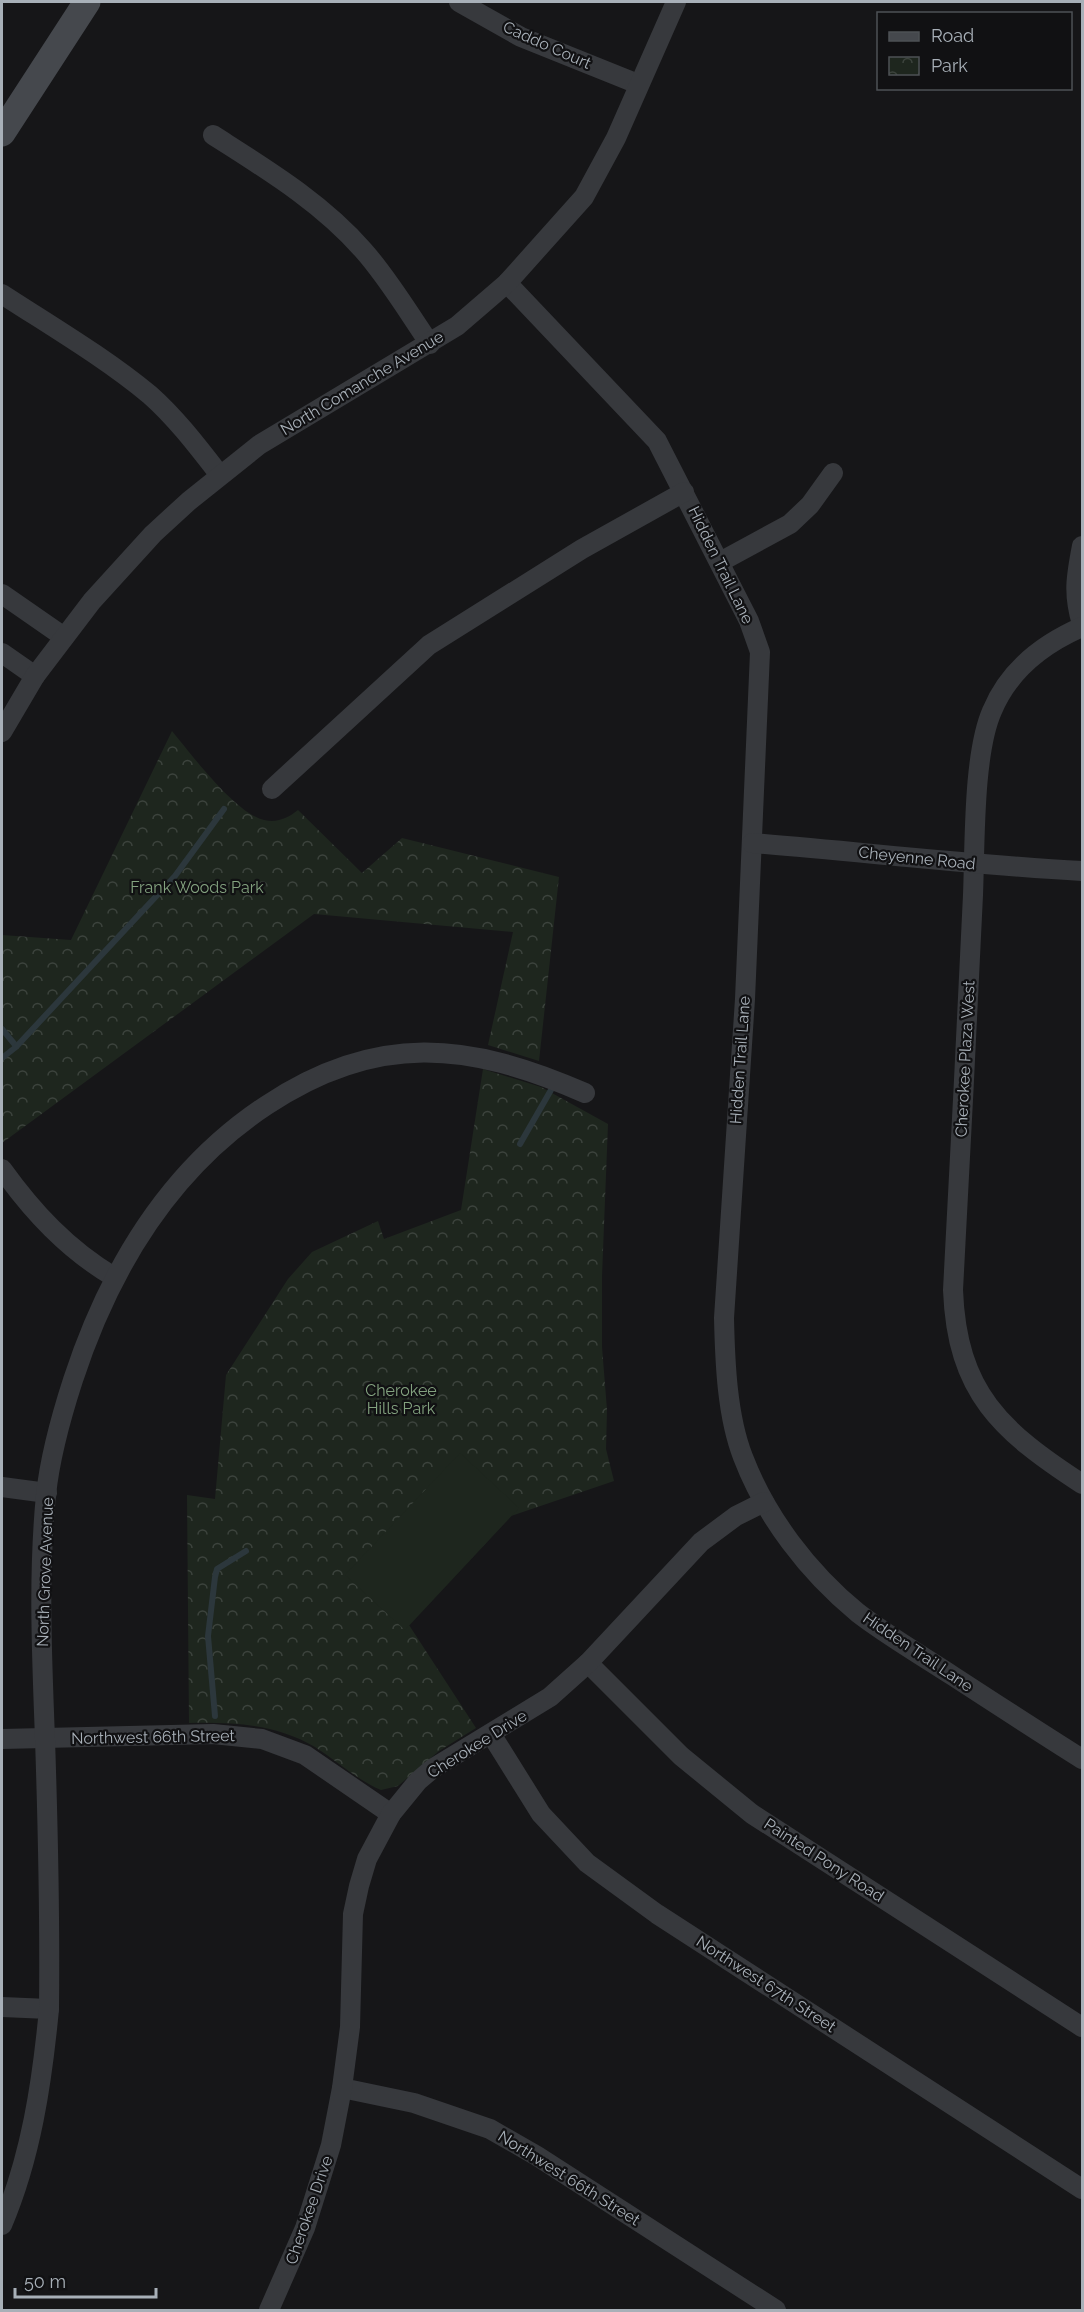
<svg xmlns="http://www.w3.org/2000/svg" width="1084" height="2312" viewBox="0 0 1084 2312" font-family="Raleway,sans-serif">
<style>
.park{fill:url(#park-crowns)}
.garden{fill:#1e261e}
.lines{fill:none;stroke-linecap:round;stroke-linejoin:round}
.stream{stroke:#2c373c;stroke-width:6}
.minor{stroke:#37393d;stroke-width:20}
.secondary{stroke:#45484d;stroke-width:27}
.labels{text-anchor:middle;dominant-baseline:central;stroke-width:4.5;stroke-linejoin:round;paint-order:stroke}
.street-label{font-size:16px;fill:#a8b0b8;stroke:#111113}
.park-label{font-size:16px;fill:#83a27f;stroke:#111113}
</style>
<defs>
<pattern id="park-crowns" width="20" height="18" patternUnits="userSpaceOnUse" patternTransform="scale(1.5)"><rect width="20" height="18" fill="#1e261e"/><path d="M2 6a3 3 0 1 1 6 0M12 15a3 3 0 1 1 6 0" fill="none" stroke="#3c433d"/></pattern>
</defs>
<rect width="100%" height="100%" fill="#161618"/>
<!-- park -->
<g class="park">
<path d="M 172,731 C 191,754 236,814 264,820 C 278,823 288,818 298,810 L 362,873 L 402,838 L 559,877 L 539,1061 L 488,1045 L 513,932 L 314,914 L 2,1143 L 2,935 L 71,940 Z"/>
<path d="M 483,1069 L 541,1087 L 608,1124 L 602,1276 L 602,1347 L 607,1410 L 606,1449 L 614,1481 L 511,1516 L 409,1625 L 476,1728 L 439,1751 L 398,1786 L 381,1790 C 357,1780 337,1761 315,1747 C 276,1724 233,1722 189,1723 L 187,1495 L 215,1499 L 226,1375 L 288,1279 L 312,1252 L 378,1221 L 384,1239 L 461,1210 Z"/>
</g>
<!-- garden -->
<polygon class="garden" points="460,1453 519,1508 405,1630 345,1575"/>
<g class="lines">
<!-- stream -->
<g class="stream">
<polyline points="2,1029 16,1046"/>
<polyline points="2,1058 16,1047 175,876 224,809"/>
<polyline points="520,1144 555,1083"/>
<polyline points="215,1716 208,1636 215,1577 217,1569 246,1551"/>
</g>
<!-- minor -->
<g class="minor">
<polyline points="459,2 521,37 638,84"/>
<path d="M 213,135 C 266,169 321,202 363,250 C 388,278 408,312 430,344"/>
<path d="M 507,283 L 657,441 L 749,621 L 760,652 L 745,999 L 724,1318 C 725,1362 727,1416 743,1457 C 766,1517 808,1572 858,1613 C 888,1636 921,1655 953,1676 C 996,1704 1039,1732 1082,1759"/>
<path d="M 2,294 C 51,326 104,357 150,395 C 176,418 198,447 219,474"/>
<path d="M 1082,546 C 1076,577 1073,594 1082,624"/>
<polyline points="720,562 790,524 810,505 833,473"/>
<polyline points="2,594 64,637"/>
<path d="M 1082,627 C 1043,644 1009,670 992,711 C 973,754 975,846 973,895 C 967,1027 960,1158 953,1290 C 957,1393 1001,1431 1082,1484"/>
<polyline points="2,653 35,676"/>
<polyline points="2,732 35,676 92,601 153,534 189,501 259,445 457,326 507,283 584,197 616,138 676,2"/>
<polyline points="272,789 429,645 582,549 684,492"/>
<path d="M 752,843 C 863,852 972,865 1082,871"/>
<path d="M 2,1169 C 33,1212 67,1249 114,1277"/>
<polyline points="2,1487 47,1493"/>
<polyline points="588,1663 681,1756 752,1814 1082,2027"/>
<polyline points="491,1734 541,1814 587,1863 657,1914 1082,2189"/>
<polyline points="2,1739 213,1734 262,1739 305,1755 391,1814"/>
<polyline points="2,2007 49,2009"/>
<polyline points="342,2088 414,2103 490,2129 537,2156 776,2310"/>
<path d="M 2,2225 C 31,2157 42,2083 49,2009 C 50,1919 48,1829 45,1739 C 42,1658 38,1576 46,1495 C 50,1456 61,1417 73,1380 C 109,1270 168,1170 267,1105 C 377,1032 469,1042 585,1093"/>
<polyline points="269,2310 305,2228 331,2145 342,2088 350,2027 353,1914 359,1886 367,1859 391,1814 418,1781 432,1769 550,1697 588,1663 701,1542 736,1516 764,1502"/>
</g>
<!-- secondary -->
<polyline class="secondary" points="2,133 87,2"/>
</g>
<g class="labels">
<!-- street labels -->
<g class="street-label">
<text transform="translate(547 45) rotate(24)">Caddo Court</text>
<text transform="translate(362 383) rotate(-31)">North Comanche Avenue</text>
<text transform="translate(721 565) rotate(64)">Hidden Trail Lane</text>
<text transform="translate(917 858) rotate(6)">Cheyenne Road</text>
<text transform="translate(965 1059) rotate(-87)">Cherokee Plaza West</text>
<text transform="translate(740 1060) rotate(-86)">Hidden Trail Lane</text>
<text transform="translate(45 1572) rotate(-88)">North Grove Avenue</text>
<text transform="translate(918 1652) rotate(34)">Hidden Trail Lane</text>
<text transform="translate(153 1737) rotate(-1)">Northwest 66th Street</text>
<text transform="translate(477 1744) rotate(-32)">Cherokee Drive</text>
<text transform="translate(824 1860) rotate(33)">Painted Pony Road</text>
<text transform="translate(766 1984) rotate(33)">Northwest 67th Street</text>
<text transform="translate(569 2178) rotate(32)">Northwest 66th Street</text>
<text transform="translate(309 2210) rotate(-71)">Cherokee Drive</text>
</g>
<!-- park labels -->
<g class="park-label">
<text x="197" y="887">Frank Woods Park</text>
<text x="401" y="1390">Cherokee<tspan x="401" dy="18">Hills Park</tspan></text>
</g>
</g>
<!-- border -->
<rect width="1084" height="2312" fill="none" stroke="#a8b0b8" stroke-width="6"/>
<!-- legend -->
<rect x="877" y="12" width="195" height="78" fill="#111113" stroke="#4d5155" stroke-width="1.5"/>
<rect x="889" y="32" width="30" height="9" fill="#45484d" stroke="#4d5155" stroke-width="1.5"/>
<text x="931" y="42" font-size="18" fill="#a8b0b8">Road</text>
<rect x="889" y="57" width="30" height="18" fill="url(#park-crowns)" stroke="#4d5155" stroke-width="1.5"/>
<text x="931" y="72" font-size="18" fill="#a8b0b8">Park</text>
<!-- scale -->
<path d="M15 2288v9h141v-9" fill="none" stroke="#a8b0b8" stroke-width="3"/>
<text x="24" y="2288" font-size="18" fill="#a8b0b8" stroke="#111113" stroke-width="4.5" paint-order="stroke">50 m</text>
</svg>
